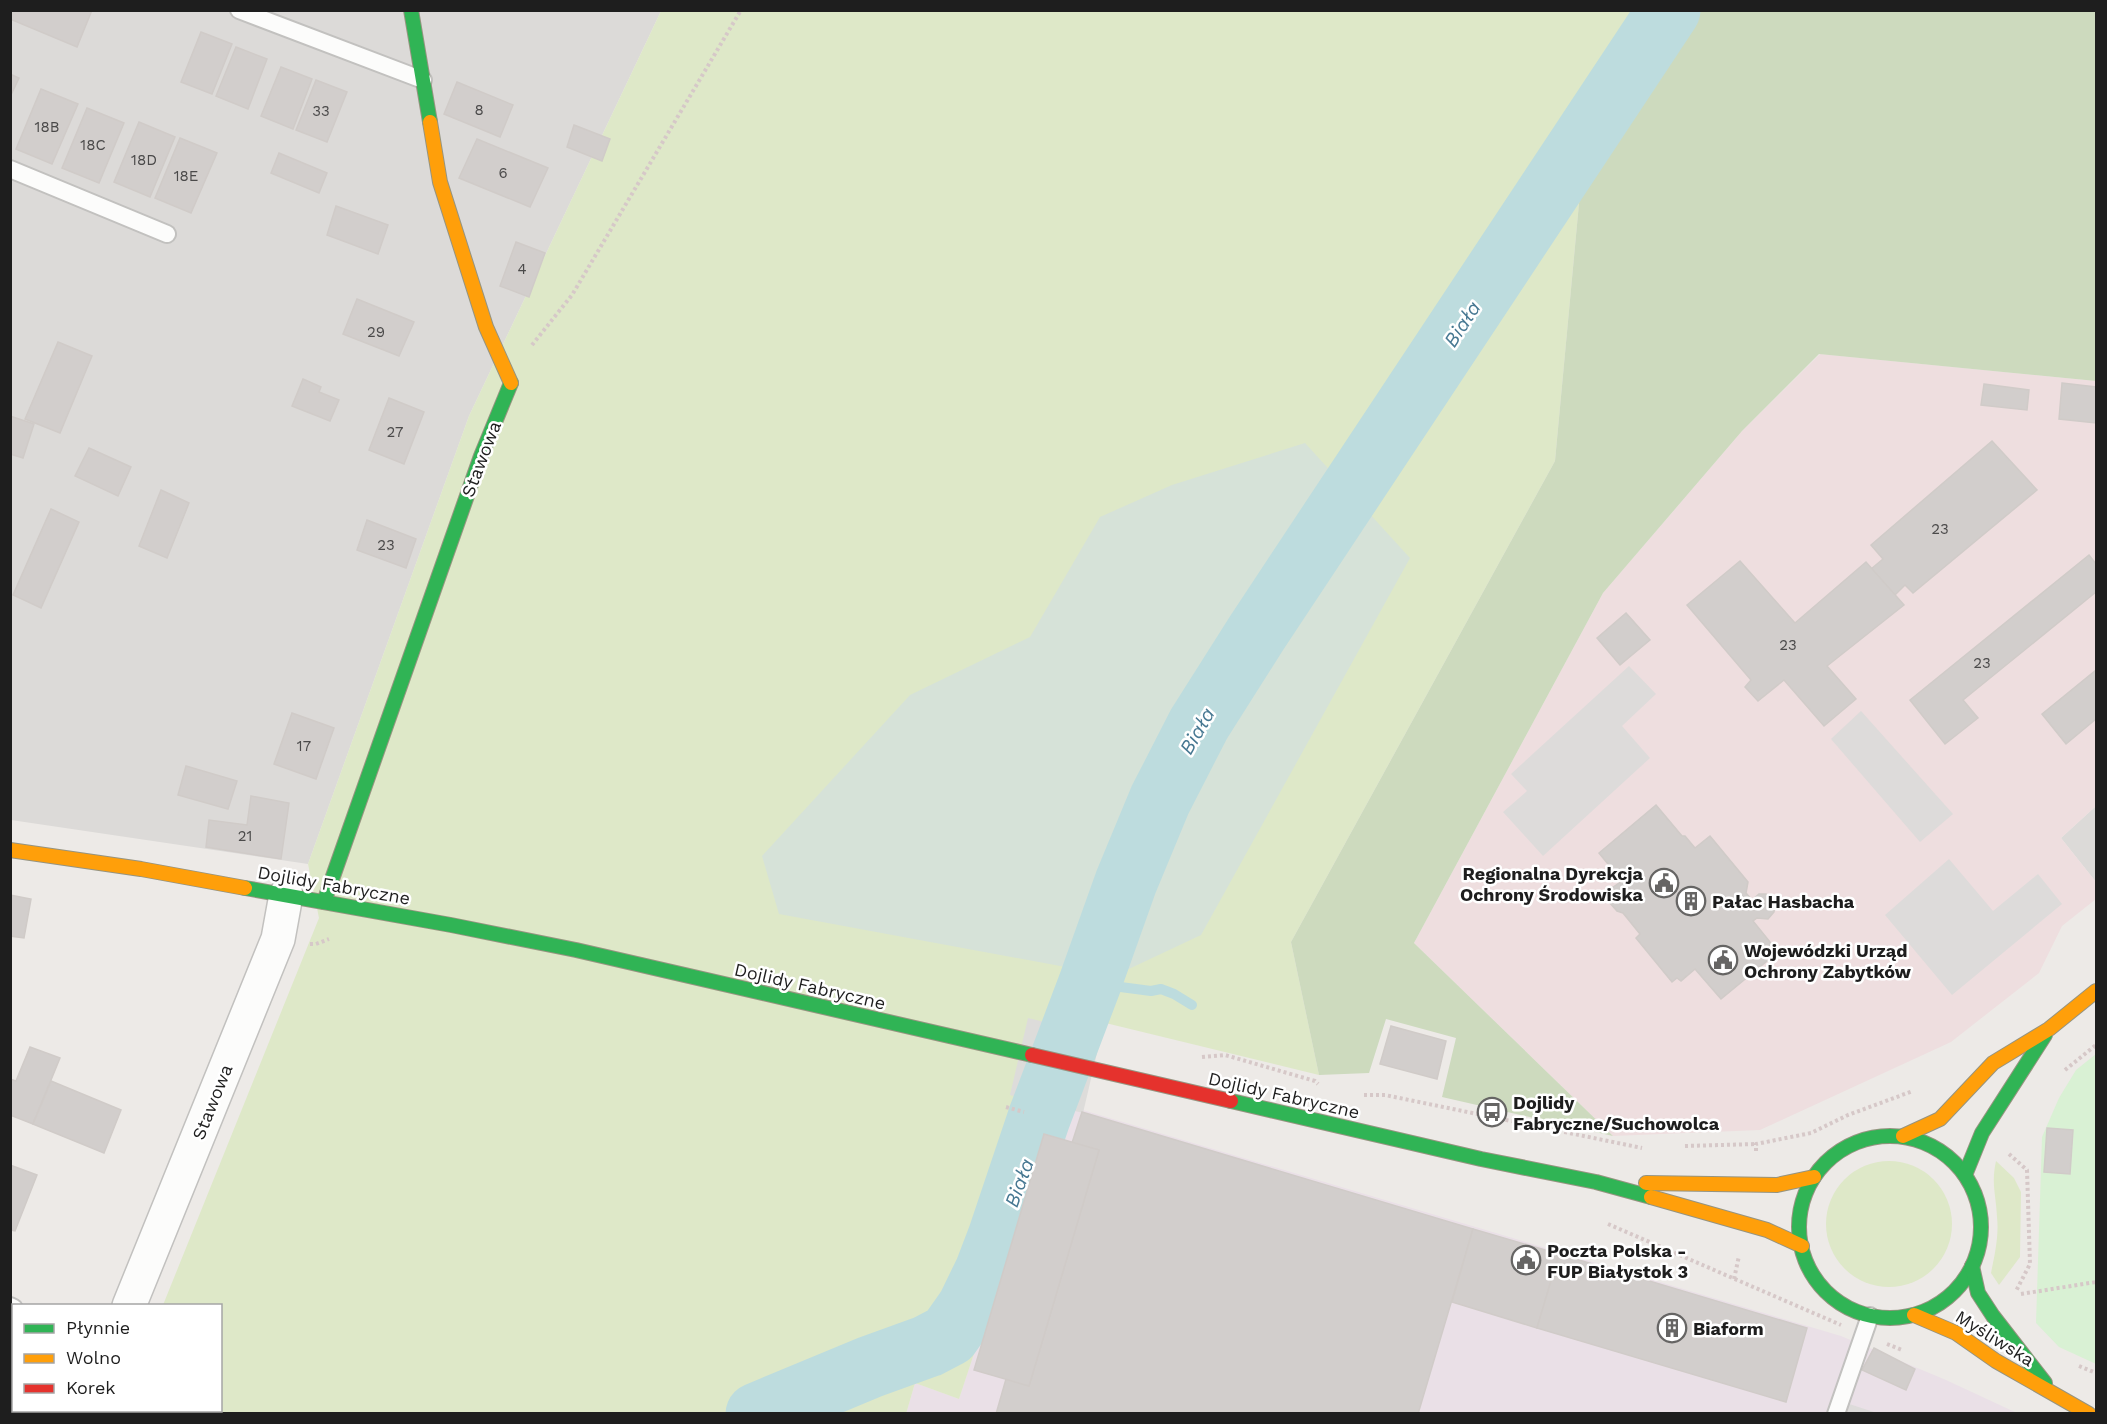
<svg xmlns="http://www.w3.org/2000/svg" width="2107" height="1424" viewBox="0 0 2107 1424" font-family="'Work Sans',sans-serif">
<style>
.residential{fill:#dcdad8}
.commercial{fill:#eededf}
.industrial{fill:#eae0e7}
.grass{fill:#dee8c8}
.forest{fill:#cddabe}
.wetland{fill:#d6e2d8}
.park{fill:#d9f1d4}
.parking{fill:#dddbda}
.pier{fill:#dddcda}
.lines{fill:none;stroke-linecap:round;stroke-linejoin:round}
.stream{stroke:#bddcde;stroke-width:10}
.river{stroke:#bddcde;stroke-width:63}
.building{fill:#d2cecc;stroke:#d0cbc8;stroke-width:1.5}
.lane-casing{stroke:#c2c1bf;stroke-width:20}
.street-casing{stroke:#c2c1bf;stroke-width:36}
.fast-casing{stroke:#969480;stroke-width:16}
.slow-casing{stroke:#969480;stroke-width:16}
.jam-casing{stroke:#969480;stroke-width:16}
.path{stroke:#d6c8c8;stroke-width:4;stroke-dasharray:3 3;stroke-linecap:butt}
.lane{stroke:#fcfcfb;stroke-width:16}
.street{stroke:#fcfcfb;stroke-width:33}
.fast{stroke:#30b455;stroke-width:14}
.slow{stroke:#ff9f0a;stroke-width:14}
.jam{stroke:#e5322d;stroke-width:14}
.labels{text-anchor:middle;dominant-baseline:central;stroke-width:5;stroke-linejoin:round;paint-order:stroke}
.number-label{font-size:15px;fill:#4b4a4a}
.street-label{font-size:18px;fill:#1e1e1e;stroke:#fff}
.poi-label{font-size:18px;font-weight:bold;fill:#1e1e1e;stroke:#fff;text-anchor:start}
.water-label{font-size:20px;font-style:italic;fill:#477892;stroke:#fff}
</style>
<rect width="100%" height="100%" fill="#edeae7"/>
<!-- residential -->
<g class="residential">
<polygon points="10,11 661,11 469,416 308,864 11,820"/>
<polygon points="2096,806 2096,882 2061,838"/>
</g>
<!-- commercial -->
<polygon class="commercial" points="1820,354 2096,381 2096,806 2061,838 2096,882 2096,899 2062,926 2039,973 1951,1042 1760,1130 1613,1136 1414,943 1603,593 1742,431"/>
<!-- industrial -->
<polygon class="industrial" points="1056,1102 1841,1336 1946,1380 2017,1413 906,1414 915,1383 959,1399"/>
<!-- grass -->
<g class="grass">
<polygon points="661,11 1692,11 1581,182 1555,461 1291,942 1319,1075 1085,1018 959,1399 915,1383 906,1414 120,1414 121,1410 220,1410 220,1306 163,1305 319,918 308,864 469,416"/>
<circle cx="1889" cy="1224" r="63"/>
<path d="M 1996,1161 L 2014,1178 L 2021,1192 L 2020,1257 L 1999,1285 L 1991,1273 C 1995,1254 1999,1235 1997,1217 C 1996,1194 1991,1184 1996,1161 Z"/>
</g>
<!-- forest -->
<polygon class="forest" points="1692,11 2096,11 2096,381 1819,354 1742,431 1603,593 1414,943 1613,1136 1442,1097 1456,1038 1386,1019 1369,1073 1319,1075 1291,942 1555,461 1581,182"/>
<!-- wetland -->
<polygon class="wetland" points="1305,443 1410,558 1201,935 1114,976 779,914 762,856 910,695 1030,637 1100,517 1172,485"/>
<!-- park -->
<polygon class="park" points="2096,1054 2096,1364 2059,1347 2036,1323 2042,1137 2059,1098 2076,1070"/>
<!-- parking -->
<g class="parking">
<polygon points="1629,666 1656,694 1622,726 1650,758 1543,856 1503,812 1527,791 1511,774"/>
<polygon points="1861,711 1953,814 1920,842 1831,739"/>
<polygon points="1949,859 1993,911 2038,874 2062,904 1952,995 1885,915"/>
<polygon points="1840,1401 1877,1413 1836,1414"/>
</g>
<!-- pier -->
<polygon class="pier" points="1028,1018 1101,1036 1083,1113 1010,1095"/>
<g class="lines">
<!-- stream -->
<polyline class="stream" points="1090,983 1151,991 1161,989 1174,994 1192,1005"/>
<!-- river -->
<polyline class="river" points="757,1414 870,1367 928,1346 949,1335 968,1308 986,1271 999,1237 1039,1118 1090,983 1126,882 1160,800 1199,724 1256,634 1669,10"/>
</g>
<!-- building -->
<g class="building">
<polygon points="10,10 92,10 77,47 10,19"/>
<polygon points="201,32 232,44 212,94 181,82"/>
<polygon points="236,47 267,59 248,109 216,96"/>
<polygon points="281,67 312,79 293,129 261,116"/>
<polygon points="10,74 19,78 10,97"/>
<polygon points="316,80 347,92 327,142 296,130"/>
<polygon points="457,82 513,105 500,137 444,114"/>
<polygon points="41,89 78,104 52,164 16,149"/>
<polygon points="87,108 124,123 99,183 62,168"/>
<polygon points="139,122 175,137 150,197 114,182"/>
<polygon points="574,125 610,139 602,161 567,147"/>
<polygon points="180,138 217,153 191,213 155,198"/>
<polygon points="477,139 548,168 530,207 459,178"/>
<polygon points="279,153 327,173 319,193 271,173"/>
<polygon points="336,206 388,225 378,254 327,235"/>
<polygon points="516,242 545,253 529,297 500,286"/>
<polygon points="357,299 414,322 399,356 343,334"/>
<polygon points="58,342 92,356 60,433 25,419"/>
<polygon points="303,379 321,387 319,392 339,400 330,421 292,406"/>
<polygon points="2062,383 2096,387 2096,423 2059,419"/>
<polygon points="1984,384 2029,390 2027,410 1981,405"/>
<polygon points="389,398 424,412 404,464 369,450"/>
<polygon points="10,416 34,424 23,458 10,454"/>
<polygon points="1992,441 2037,490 1913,593 1905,585 1895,595 1871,569 1883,559 1871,545"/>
<polygon points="89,448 131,467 118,496 75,476"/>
<polygon points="161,490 189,503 167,558 139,546"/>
<polygon points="51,509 79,522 41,608 13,595"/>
<polygon points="367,520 416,539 406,568 357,550"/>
<polygon points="2089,555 2096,564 2096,592 1963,700 1978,718 1945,744 1910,700"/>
<polygon points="1740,561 1795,623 1866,562 1904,605 1827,666 1856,699 1824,726 1784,680 1758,701 1745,687 1751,680 1687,605"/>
<polygon points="1626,613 1650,640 1620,665 1597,638"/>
<polygon points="2096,670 2096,719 2066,744 2042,714"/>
<polygon points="292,713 334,728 316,779 274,764"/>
<polygon points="186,766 237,781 228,809 178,795"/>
<polygon points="251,796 289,803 281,859 206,847 209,820 247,825"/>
<polygon points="1656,805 1682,836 1685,836 1695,848 1710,836 1748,882 1746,893 1752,900 1759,894 1766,894 1772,898 1775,903 1774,912 1768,919 1757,918 1753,921 1778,952 1721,999 1695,969 1681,981 1677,978 1672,982 1636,938 1640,934 1623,913 1617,911 1609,902 1609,890 1622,881 1599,853"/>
<polygon points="10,895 31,899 24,938 10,936"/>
<polygon points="1391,1026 1446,1041 1437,1079 1380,1064"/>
<polygon points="30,1047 60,1058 33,1124 10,1115 10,1079 16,1081"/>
<polygon points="51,1081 121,1110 104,1153 33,1124"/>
<polygon points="1082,1112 1473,1229 1418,1414 996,1414 1006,1379 1029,1386 1099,1150 1072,1143"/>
<polygon points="2047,1128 2073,1130 2070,1174 2044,1172"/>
<polygon points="1044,1134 1099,1150 1029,1386 974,1370"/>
<polygon points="10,1165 37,1175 15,1231 10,1230"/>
<polygon points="1473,1229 1559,1254 1537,1328 1452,1302"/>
<polygon points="1559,1254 1807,1328 1786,1402 1537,1328"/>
<polygon points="1874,1348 1915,1369 1906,1390 1862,1370"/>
<polygon points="10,1368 14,1369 14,1410 27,1410 26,1414 10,1414"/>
</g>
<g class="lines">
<!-- lane casing -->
<g class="lane-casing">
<g id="lane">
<polyline points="239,10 423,80"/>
<polyline points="10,169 167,234"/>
<polyline points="10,1306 14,1308"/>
<polyline points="1836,1414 1870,1316"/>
</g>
</g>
<!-- street casing -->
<g class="street-casing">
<g id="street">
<polyline points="129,1306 278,939 286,895"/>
<polyline points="85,1414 86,1410"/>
</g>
</g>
<!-- fast casing -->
<g class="fast-casing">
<g id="fast">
<polyline points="411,10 430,122"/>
<polyline points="245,888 451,925 576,950 1032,1055"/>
<polyline points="324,902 481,456 511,383"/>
<polyline points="1231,1101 1481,1159 1596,1182 1651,1197"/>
<circle cx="1890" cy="1227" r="91"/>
<polyline points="1965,1175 1982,1133 2045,1035"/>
<polyline points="1972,1266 1978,1293 1993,1316 2045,1383"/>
</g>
</g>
<!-- slow casing -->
<g class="slow-casing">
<g id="slow">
<polyline points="430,122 440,182 486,327 511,383"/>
<polyline points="10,850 141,869 245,888"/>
<polyline points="1903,1136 1940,1119 1993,1063 2049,1029 2096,991"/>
<polyline points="1646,1183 1777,1185 1814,1177"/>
<polyline points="1651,1197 1767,1230 1802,1246"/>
<polyline points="1914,1315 1956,1333 1996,1361 2089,1414"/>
</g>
</g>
<!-- jam casing -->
<g class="jam-casing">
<polyline id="jam" points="1032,1055 1231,1101"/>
</g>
<!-- path -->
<g class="path">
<polyline points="532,345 572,295 741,10"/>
<polyline points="310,944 316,944 329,939"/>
<polyline points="1202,1057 1225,1055 1315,1081 1318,1084"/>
<polyline points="2065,1070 2096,1045"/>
<polyline points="1364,1095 1385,1095 1642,1148"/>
<polyline points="1006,1107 1024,1112"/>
<polyline points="1685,1146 1756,1144"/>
<polyline points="1756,1151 1756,1144 1811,1133 1848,1115 1913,1091"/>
<polyline points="2009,1154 2027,1170 2030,1264 2016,1291"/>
<polyline points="1608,1224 1841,1325"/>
<polyline points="1734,1279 1739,1256"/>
<polyline points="2021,1294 2096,1282"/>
<polyline points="1887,1344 1902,1350"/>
<polyline points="2079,1366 2096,1373"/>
</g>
<!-- lane -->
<use href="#lane" class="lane"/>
<!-- street -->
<use href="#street" class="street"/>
<!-- fast -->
<use href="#fast" class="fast"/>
<!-- slow -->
<use href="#slow" class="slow"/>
<!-- jam -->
<use href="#jam" class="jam"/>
</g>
<!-- icons -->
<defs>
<g id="civic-ring" transform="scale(1.5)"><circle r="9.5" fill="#fff" stroke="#666564" stroke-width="1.5"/><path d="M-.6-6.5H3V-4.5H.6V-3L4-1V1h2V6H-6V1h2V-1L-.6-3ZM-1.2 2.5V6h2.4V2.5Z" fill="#666564"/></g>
<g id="building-ring" transform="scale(1.5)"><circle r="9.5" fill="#fff" stroke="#666564" stroke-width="1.5"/><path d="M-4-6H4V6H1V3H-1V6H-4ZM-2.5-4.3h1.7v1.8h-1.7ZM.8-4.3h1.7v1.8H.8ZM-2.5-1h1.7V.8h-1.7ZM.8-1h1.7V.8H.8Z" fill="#666564"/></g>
<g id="bus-ring" transform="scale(1.5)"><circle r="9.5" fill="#fff" stroke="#666564" stroke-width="1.5"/><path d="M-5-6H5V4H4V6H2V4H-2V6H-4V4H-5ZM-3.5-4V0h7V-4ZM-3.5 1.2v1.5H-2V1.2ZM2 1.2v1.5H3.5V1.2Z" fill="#666564"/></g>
</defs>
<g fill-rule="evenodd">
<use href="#civic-ring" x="1664" y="883"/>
<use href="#building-ring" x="1691" y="901"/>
<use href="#civic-ring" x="1723" y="960"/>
<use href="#bus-ring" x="1492" y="1112"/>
<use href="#civic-ring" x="1526" y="1260"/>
<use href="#building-ring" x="1672" y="1328"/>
</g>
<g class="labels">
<!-- number labels -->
<g class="number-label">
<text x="479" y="110">8</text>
<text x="321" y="111">33</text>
<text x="47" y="127">18B</text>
<text x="93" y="145">18C</text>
<text x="144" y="160">18D</text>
<text x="503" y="173">6</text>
<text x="186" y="176">18E</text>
<text x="522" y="269">4</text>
<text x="376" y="332">29</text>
<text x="395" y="432">27</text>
<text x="1940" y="529">23</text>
<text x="386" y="545">23</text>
<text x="1788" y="645">23</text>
<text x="1982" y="663">23</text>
<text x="304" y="746">17</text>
<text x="245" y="836">21</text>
</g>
<!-- street labels -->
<g class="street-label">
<text transform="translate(481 459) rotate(-69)">Stawowa</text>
<text transform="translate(334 885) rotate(10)">Dojlidy Fabryczne</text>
<text transform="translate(810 986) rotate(13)">Dojlidy Fabryczne</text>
<text transform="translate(1284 1095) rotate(13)">Dojlidy Fabryczne</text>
<text transform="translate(212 1102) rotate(-68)">Stawowa</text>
<text transform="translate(1995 1338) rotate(32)">Myśliwska</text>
</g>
<!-- poi labels -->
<g class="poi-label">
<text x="1643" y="873" text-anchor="end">Regionalna Dyrekcja<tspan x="1643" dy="21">Ochrony Środowiska</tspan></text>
<text x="1712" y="901">Pałac Hasbacha</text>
<text x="1744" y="950">Wojewódzki Urząd<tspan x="1744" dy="21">Ochrony Zabytków</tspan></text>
<text x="1513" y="1102">Dojlidy<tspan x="1513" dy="21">Fabryczne/Suchowolca</tspan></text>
<text x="1547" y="1250">Poczta Polska -<tspan x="1547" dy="21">FUP Białystok 3</tspan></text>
<text x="1693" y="1328">Biaform</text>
</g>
<!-- water labels -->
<g class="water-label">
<text transform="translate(1462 324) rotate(-57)">Biała</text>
<text transform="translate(1197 731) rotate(-60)">Biała</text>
<text transform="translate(1019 1183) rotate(-70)">Biała</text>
</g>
</g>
<!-- border -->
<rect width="2107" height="1424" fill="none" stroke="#1e1e1e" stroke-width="24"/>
<!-- legend -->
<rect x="12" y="1304" width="210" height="108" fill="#ffffff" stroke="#a5a5a5" stroke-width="1.5"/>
<rect x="24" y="1324" width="30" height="9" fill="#30b455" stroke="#a5a5a5" stroke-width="1.5"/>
<text x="66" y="1334" font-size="18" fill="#1e1e1e">Płynnie</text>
<rect x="24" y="1354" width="30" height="9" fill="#ff9f0a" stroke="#a5a5a5" stroke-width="1.5"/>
<text x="66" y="1364" font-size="18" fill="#1e1e1e">Wolno</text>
<rect x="24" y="1384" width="30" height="9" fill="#e5322d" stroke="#a5a5a5" stroke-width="1.5"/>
<text x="66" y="1394" font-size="18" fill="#1e1e1e">Korek</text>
</svg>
